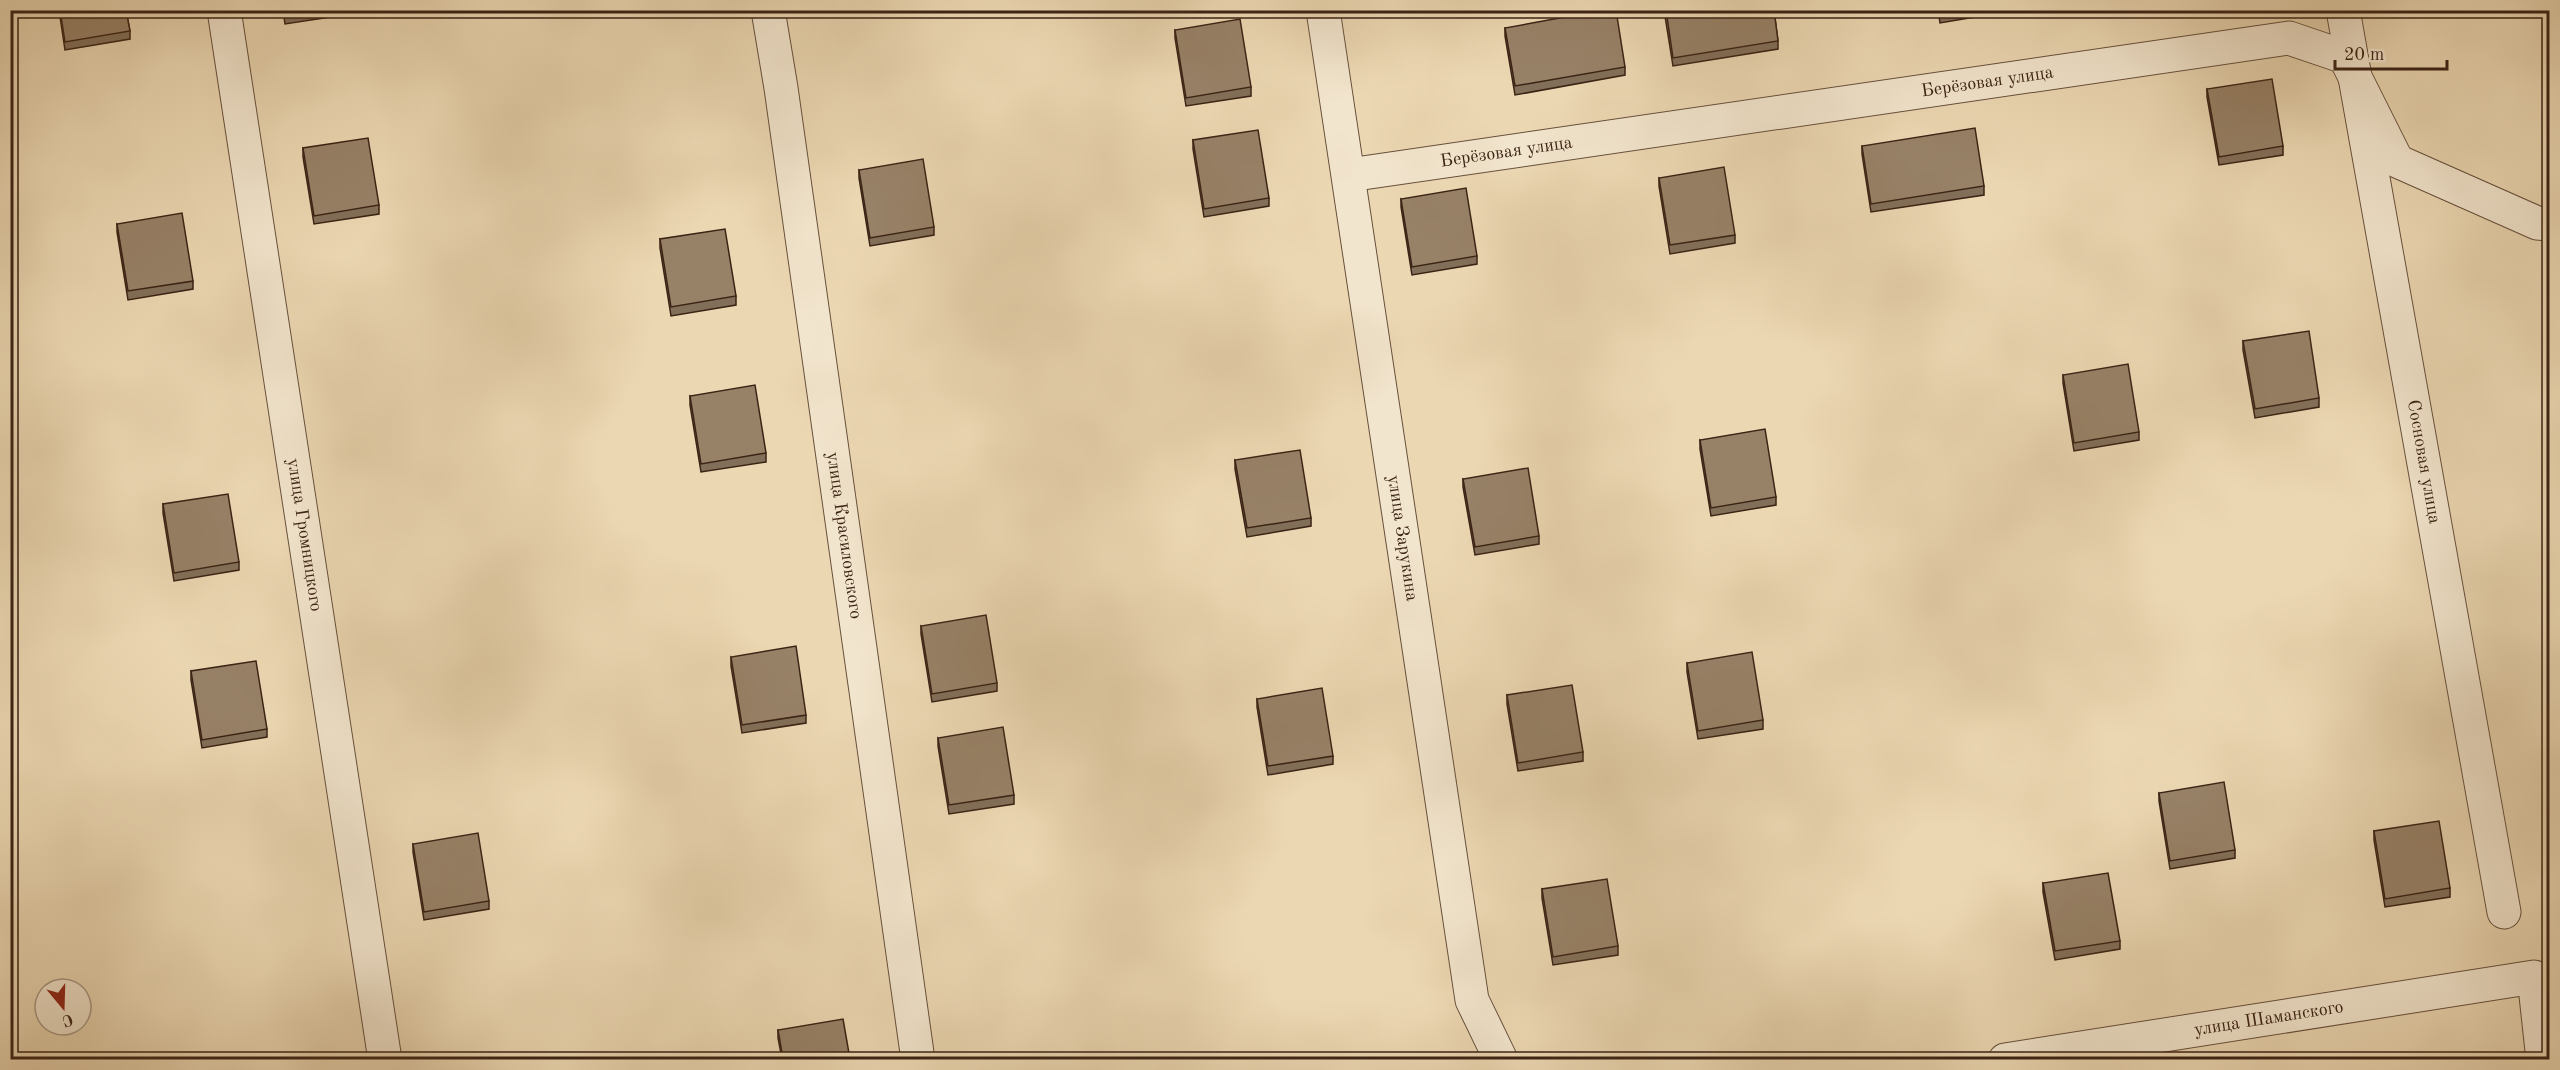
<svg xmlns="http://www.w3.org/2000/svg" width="2560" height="1070" viewBox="0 0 2560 1070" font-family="'Old Standard TT',serif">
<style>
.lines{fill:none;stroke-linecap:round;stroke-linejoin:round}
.minor-casing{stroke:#67503c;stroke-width:35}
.minor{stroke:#f2e5cd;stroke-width:33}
.wall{fill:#826f59;stroke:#3b2315;stroke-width:1.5}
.building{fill:#978167;stroke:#3b2315;stroke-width:1.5}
.labels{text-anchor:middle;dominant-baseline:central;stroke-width:4.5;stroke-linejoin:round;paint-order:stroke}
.street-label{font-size:18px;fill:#3b2315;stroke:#f2e5cd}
</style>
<rect width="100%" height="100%" fill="#ebd7b2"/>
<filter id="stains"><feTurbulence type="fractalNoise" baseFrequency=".00333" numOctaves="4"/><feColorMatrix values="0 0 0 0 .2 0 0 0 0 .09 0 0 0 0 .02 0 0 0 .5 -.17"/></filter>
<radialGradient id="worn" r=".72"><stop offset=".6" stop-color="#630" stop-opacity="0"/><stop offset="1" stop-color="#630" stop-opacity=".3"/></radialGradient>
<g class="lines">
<!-- minor casing -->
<g class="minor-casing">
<g id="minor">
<path id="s1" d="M 224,10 L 385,1060"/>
<path id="s2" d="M 768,10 L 781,88 L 918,1060"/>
<path id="s3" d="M 1323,10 L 1472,1000 L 1501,1060"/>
<path id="s4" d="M 2343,10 L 2504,912"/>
<path id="s5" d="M 1349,175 L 2289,38 L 2345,57 L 2397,161 L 2537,223 L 2550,224"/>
<path id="s6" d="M 2005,1060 L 2534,977 L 2543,1060"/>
</g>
</g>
<!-- minor -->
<use href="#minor" class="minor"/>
</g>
<!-- wall -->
<g class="wall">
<polygon points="59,10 126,10 130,31 130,39 65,50"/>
<polygon points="283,10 350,10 350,14 285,24"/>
<polygon points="1664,10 1774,10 1778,41 1778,49 1673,66"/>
<polygon points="1938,10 2017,10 1940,23"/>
<polygon points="1505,28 1625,67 1625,75 1515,95 1505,36"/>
<polygon points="1175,30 1251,87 1251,96 1186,106 1175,38"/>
<polygon points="2207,89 2283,146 2283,155 2219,165 2207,97"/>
<polygon points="1193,140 1269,198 1269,206 1204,217 1193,149"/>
<polygon points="1862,146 1984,186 1984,195 1871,212 1862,154"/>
<polygon points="303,148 379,205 379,214 314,224 303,157"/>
<polygon points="859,170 934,227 934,235 870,246 859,178"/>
<polygon points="1659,178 1735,235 1735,243 1670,254 1659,186"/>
<polygon points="1401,199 1477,256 1477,264 1412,275 1401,207"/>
<polygon points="117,224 193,281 193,289 128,300 117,232"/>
<polygon points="660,239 736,296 736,305 671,316 660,248"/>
<polygon points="2243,341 2319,398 2319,407 2255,418 2243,350"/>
<polygon points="2063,375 2139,432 2139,440 2074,451 2063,383"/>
<polygon points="690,396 766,453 766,462 701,472 690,405"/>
<polygon points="1700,440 1776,497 1776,505 1711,516 1700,449"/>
<polygon points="1235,460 1311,518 1311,526 1247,537 1235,469"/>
<polygon points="1463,479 1539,536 1539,544 1475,555 1463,487"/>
<polygon points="163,504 239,562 239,570 174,581 163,513"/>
<polygon points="921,626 997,683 997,691 932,702 921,634"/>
<polygon points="731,657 806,715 806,723 742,733 731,666"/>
<polygon points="1687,663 1763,720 1763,729 1698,739 1687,672"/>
<polygon points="191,671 267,729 267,737 202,748 191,680"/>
<polygon points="1507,695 1583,752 1583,761 1518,771 1507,704"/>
<polygon points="1257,699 1333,756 1333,764 1268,775 1257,707"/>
<polygon points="938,738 1014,795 1014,804 949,814 938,746"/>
<polygon points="2159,793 2235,850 2235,858 2170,869 2159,801"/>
<polygon points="2374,831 2450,888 2450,897 2385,907 2374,840"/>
<polygon points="413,844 489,901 489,909 424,920 413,852"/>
<polygon points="2043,883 2120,941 2120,949 2055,960 2043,892"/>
<polygon points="1542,889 1618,946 1618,955 1553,965 1542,898"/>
<polygon points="778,1030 850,1059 782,1059 778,1038"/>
</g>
<!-- building -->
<g class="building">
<polygon points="60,10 126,10 130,31 65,42"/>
<polygon points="284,10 318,10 285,16"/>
<polygon points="1603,10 1616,10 1625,67 1515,86 1505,28"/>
<polygon points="1666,10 1774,10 1778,41 1673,58"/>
<polygon points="1939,10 1965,10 1940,14"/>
<polygon points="1240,19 1251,87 1186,98 1175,30"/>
<polygon points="2272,79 2283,146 2219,157 2207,89"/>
<polygon points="1975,128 1984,186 1871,204 1862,146"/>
<polygon points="1258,130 1269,198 1204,209 1193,140"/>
<polygon points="368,138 379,205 314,216 303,148"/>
<polygon points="923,159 934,227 870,238 859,170"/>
<polygon points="1724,167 1735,235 1670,245 1659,178"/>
<polygon points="1466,188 1477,256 1412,267 1401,199"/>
<polygon points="182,213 193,281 128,291 117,224"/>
<polygon points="725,229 736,296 671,307 660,239"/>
<polygon points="2309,331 2319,398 2255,409 2243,341"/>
<polygon points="2128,364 2139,432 2074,443 2063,375"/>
<polygon points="755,385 766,453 701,464 690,396"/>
<polygon points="1765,429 1776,497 1711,508 1700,440"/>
<polygon points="1300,450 1311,518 1247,528 1235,460"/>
<polygon points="1528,468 1539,536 1475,547 1463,479"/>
<polygon points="228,494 239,562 174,573 163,504"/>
<polygon points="986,615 997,683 932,694 921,626"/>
<polygon points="796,646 806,715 742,725 731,657"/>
<polygon points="1752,652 1763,720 1698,731 1687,663"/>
<polygon points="256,661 267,729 202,740 191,671"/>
<polygon points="1572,685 1583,752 1518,763 1507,695"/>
<polygon points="1322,688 1333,756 1268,766 1257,699"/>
<polygon points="1003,727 1014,795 949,805 938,738"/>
<polygon points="2224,782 2235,850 2170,861 2159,793"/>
<polygon points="2439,821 2450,888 2385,899 2374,831"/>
<polygon points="478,833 489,901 424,912 413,844"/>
<polygon points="2108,873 2120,941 2055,951 2043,883"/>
<polygon points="1607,879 1618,946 1553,957 1542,889"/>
<polygon points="843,1019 850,1059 783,1059 778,1030"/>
</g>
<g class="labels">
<!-- street labels -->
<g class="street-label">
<text stroke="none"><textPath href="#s5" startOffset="645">Берёзовая улица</textPath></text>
<text stroke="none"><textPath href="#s5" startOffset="159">Берёзовая улица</textPath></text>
<text stroke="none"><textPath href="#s4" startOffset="459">Сосновая улица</textPath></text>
<text stroke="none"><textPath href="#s1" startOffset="531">улица Громницкого</textPath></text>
<text stroke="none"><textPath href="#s2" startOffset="531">улица Красиловского</textPath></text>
<text stroke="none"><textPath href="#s3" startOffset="534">улица Зарукина</textPath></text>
<text stroke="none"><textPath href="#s6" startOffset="267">улица Шаманского</textPath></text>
</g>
</g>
<!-- margin -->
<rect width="2560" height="1070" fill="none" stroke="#ebd7b2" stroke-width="36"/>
<rect x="12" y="12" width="2536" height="1046" fill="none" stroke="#3b2315" stroke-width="3"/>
<rect x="18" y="18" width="2524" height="1034" fill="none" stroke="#3b2315" stroke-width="1.5"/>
<!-- north arrow -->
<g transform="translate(63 1007) rotate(161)"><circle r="28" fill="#f2e5cd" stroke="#a99783" stroke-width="1.5"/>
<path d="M0-4.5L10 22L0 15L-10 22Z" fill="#8f2418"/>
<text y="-9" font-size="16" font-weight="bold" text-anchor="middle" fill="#3b2315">С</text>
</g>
<!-- scale -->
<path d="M2335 60v9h112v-9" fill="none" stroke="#3b2315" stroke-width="3"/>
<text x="2344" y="60" font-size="18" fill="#3b2315" stroke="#f2e5cd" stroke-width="4.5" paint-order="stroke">20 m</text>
<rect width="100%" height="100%" filter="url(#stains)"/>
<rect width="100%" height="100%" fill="url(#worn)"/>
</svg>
